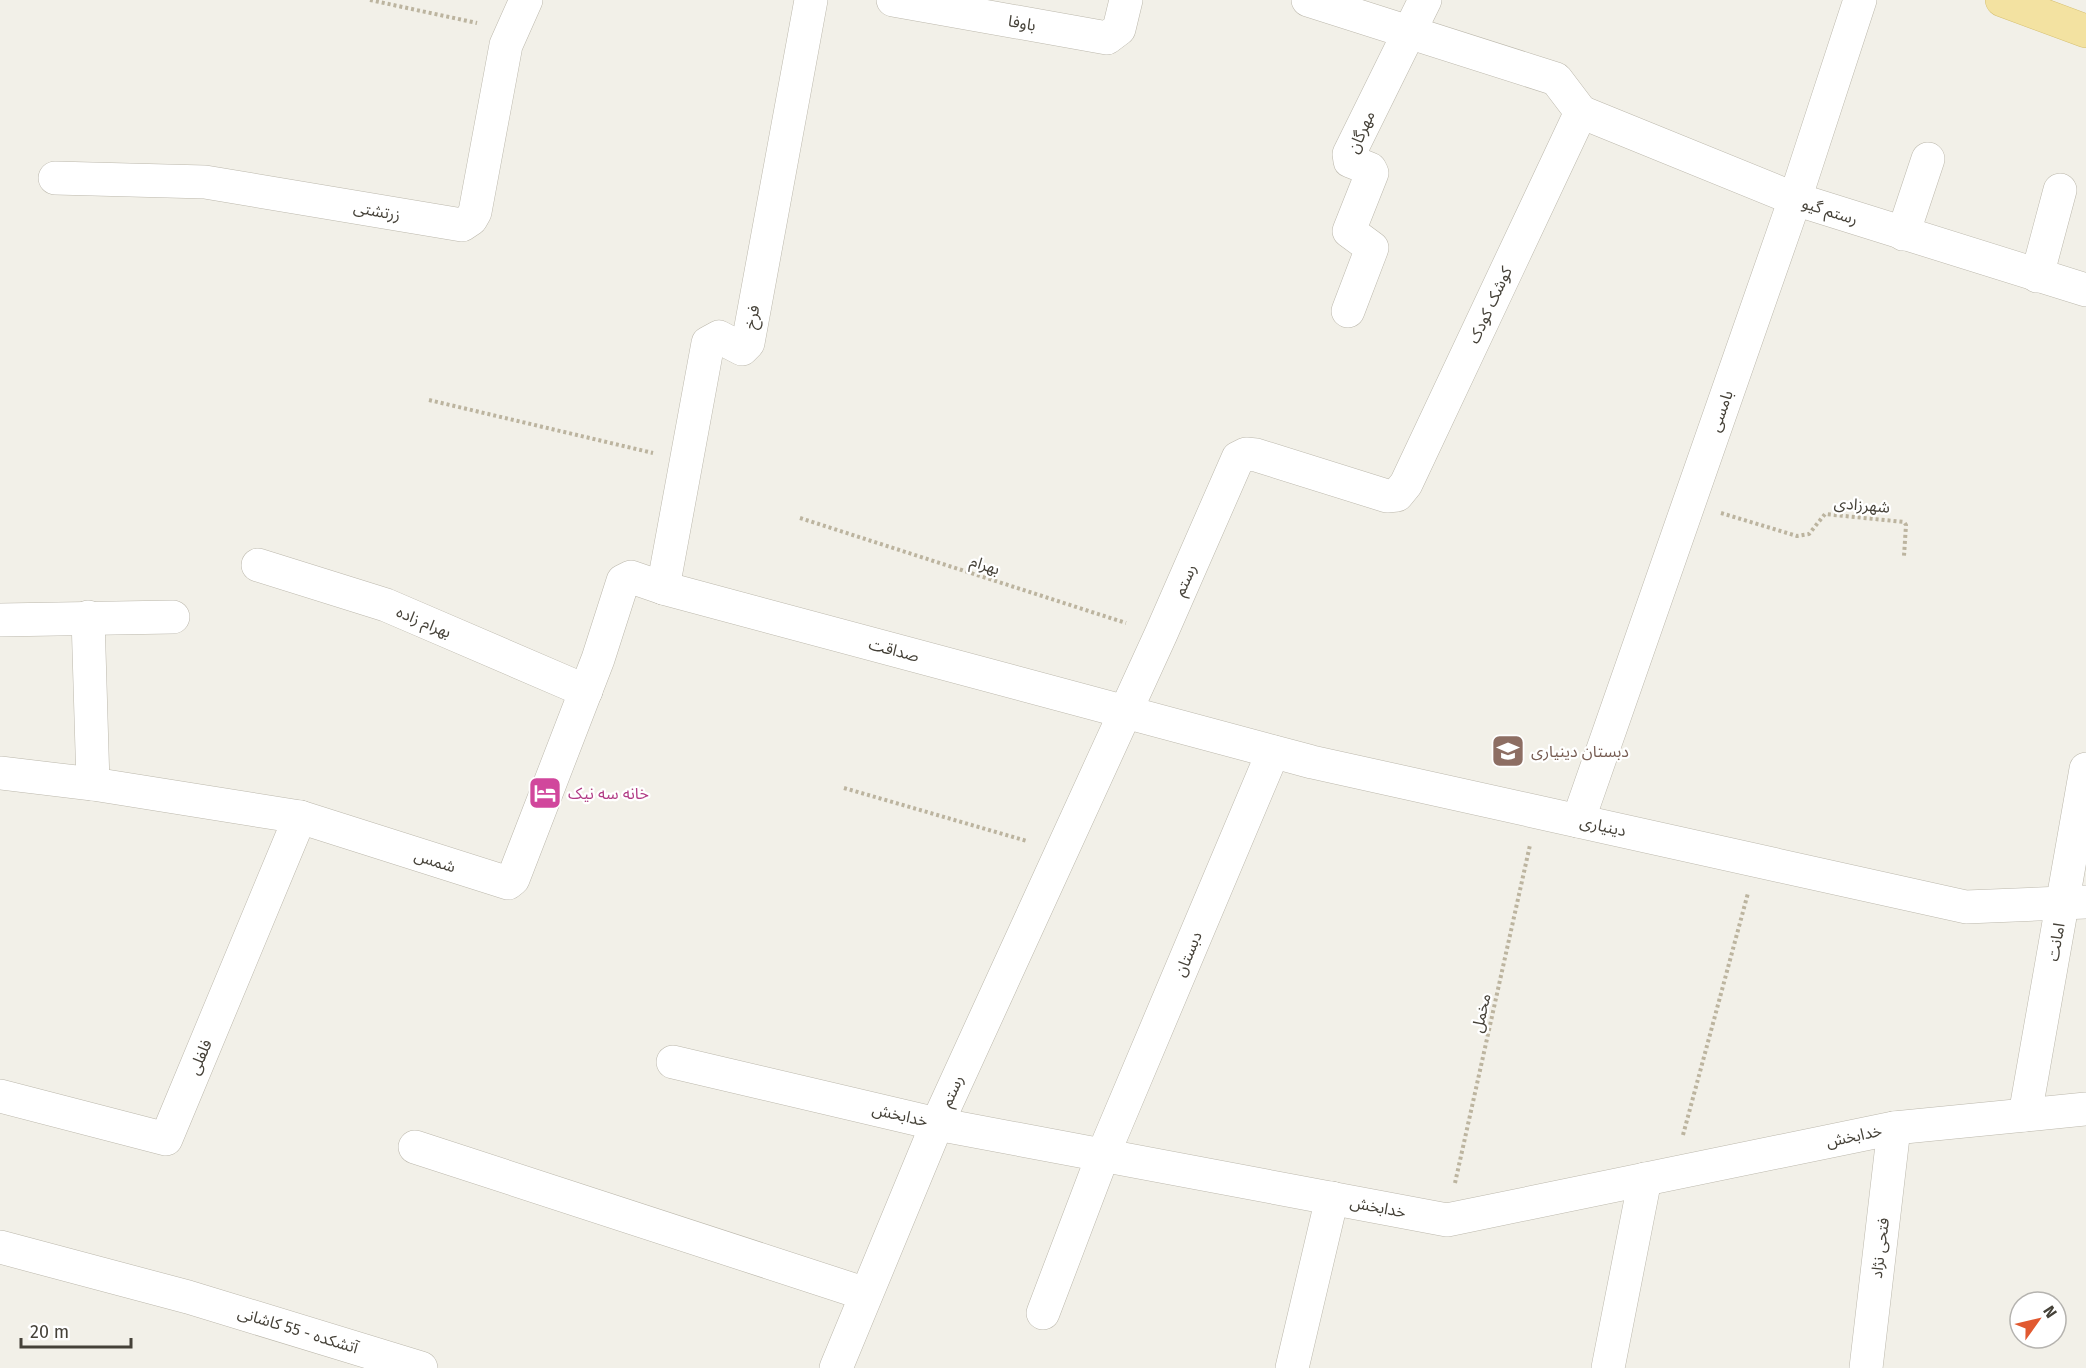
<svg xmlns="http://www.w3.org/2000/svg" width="2086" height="1368" viewBox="0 0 2086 1368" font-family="'Fira Sans','Noto Sans Arabic',sans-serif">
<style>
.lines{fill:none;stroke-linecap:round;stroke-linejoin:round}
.street-casing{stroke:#bcb8ac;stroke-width:34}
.primary-casing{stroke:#d6c072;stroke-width:34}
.path{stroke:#bcb49f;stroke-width:4;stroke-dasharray:3 3;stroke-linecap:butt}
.street{stroke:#fff;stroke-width:33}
.primary{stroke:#f3e2a1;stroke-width:33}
.labels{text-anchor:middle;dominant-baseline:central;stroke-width:4.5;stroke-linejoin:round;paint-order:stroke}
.street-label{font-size:16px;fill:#454138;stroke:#fff}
.education-label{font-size:16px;fill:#785e54;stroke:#fff;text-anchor:start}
.hotel-label{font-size:16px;fill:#b23c85;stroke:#fff;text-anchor:start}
</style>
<rect width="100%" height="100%" fill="#f2f0e8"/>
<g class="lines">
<!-- street casing -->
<g class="street-casing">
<g id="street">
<polyline points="893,0 1107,38 1119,29 1126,0"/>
<polyline points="1308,0 1556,79 1581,112"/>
<polyline points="1581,112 1795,199 2086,290"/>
<polyline points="55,178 205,182 462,225 471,219 475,212 506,45 526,0"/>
<polyline points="1903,234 1928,159"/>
<polyline points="2037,276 2060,190"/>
<polyline points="1348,311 1372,248 1349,231 1372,173 1370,169 1350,161 1349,154 1425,0"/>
<polyline points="258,565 386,605 586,691"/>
<polyline points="663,588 708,343 719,337 742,349 748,343 811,0"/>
<polyline points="88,617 93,784"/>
<polyline points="0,620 173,617"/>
<polyline points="0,773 93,784 300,817 508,883 513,879 598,659 623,581 631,577 663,588 1312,762 1966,907 2086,902"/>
<polyline points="1578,821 1795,199 1860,0"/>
<polyline points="673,1062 937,1124 1447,1220 1894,1128 2086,1109"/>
<polyline points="0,1096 166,1139 300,817"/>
<polyline points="2025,1115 2086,769"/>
<polyline points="415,1147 866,1294"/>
<polyline points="0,1247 188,1297 421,1368"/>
<polyline points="1043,1313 1103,1155 1273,752"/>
<polyline points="836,1368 937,1124 1161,634 1238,458 1246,454 1256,455 1387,496 1397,495 1406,484 1581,112"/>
<polyline points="1292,1368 1332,1198"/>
<polyline points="1608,1368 1645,1179"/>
<polyline points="1866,1368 1894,1128"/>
</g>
</g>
<!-- primary casing -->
<g class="primary-casing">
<polyline id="primary" points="2002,0 2086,31"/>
</g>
<!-- path -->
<g class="path">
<polyline points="370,0 477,23"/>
<polyline points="429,400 653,453"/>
<polyline points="1721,513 1797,536 1809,534 1825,514 1904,522 1906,525 1904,556"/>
<polyline points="800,518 1126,623"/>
<polyline points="844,788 1027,841"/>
<polyline points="1683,1135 1748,893"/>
<polyline points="1455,1183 1530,845"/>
</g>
<!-- street -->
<use href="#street" class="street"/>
<!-- primary -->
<use href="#primary" class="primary"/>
</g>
<!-- icons -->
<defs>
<g id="school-square" transform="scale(1.725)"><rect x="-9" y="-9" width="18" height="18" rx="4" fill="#8d6e63" stroke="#fff"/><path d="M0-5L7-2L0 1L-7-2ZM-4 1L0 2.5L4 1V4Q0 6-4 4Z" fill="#fff"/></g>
<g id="hotel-square" transform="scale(1.725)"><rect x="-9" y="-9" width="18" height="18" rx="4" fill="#d1479c" stroke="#fff"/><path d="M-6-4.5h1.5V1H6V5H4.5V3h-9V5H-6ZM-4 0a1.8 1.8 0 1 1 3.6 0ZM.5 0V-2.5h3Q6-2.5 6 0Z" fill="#fff"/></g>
</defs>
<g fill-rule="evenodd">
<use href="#school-square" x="1508" y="751"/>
<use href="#hotel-square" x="545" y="793"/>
</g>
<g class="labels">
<!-- street labels -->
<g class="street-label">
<text transform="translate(1022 23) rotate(10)">باوفا</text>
<text transform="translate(1361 132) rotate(-66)">مهرگان</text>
<text transform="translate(377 211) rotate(10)">زرتشتی</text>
<text transform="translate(1830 211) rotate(18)">رستم گیو</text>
<text transform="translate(1490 305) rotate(-65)">کوشک کودک</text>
<text transform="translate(752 317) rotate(-80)">فرخ</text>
<text transform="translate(1721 411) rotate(-71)">بامسی</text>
<text transform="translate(1862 505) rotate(5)">شهرزادی</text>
<text transform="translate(985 565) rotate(18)">بهرام</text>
<text transform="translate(1185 580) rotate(-66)">رستم</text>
<text transform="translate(424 622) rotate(23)">بهرام زاده</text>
<text transform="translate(894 650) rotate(15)">صداقت</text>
<text transform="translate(1603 826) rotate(12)">دینیاری</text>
<text transform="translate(435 861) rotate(18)">شمس</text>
<text transform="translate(2056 942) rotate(-80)">امانت</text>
<text transform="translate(1188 954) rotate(-67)">دبستان</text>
<text transform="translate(1481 1013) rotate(-77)">مخمل</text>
<text transform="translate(200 1057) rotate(-67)">فلفلی</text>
<text transform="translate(952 1091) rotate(-66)">رستم</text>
<text transform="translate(900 1115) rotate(13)">خدابخش</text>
<text transform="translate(1854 1136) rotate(-12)">خدابخش</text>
<text transform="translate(1378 1207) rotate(11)">خدابخش</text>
<text transform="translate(1880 1248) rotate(-83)">فتحی نژاد</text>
<text transform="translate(298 1330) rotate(17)">آتشکده - 55 کاشانی</text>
</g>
<!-- education labels -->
<g class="education-label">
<text x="1531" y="751">دبستان دینیاری</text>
</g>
<!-- hotel labels -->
<g class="hotel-label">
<text x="568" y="793">خانه سه نیک</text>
</g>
</g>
<!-- north arrow -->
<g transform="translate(2038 1320) rotate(56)"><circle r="28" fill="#ffffff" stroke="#b5b3af" stroke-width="1.5"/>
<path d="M0-4.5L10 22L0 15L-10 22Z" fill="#e15930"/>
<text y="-9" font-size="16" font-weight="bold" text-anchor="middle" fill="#454138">N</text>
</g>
<!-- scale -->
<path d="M21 1338v9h110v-9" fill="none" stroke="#454138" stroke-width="3"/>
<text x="30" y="1338" font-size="18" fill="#454138" stroke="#ffffff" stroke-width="4.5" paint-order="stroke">20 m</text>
</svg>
